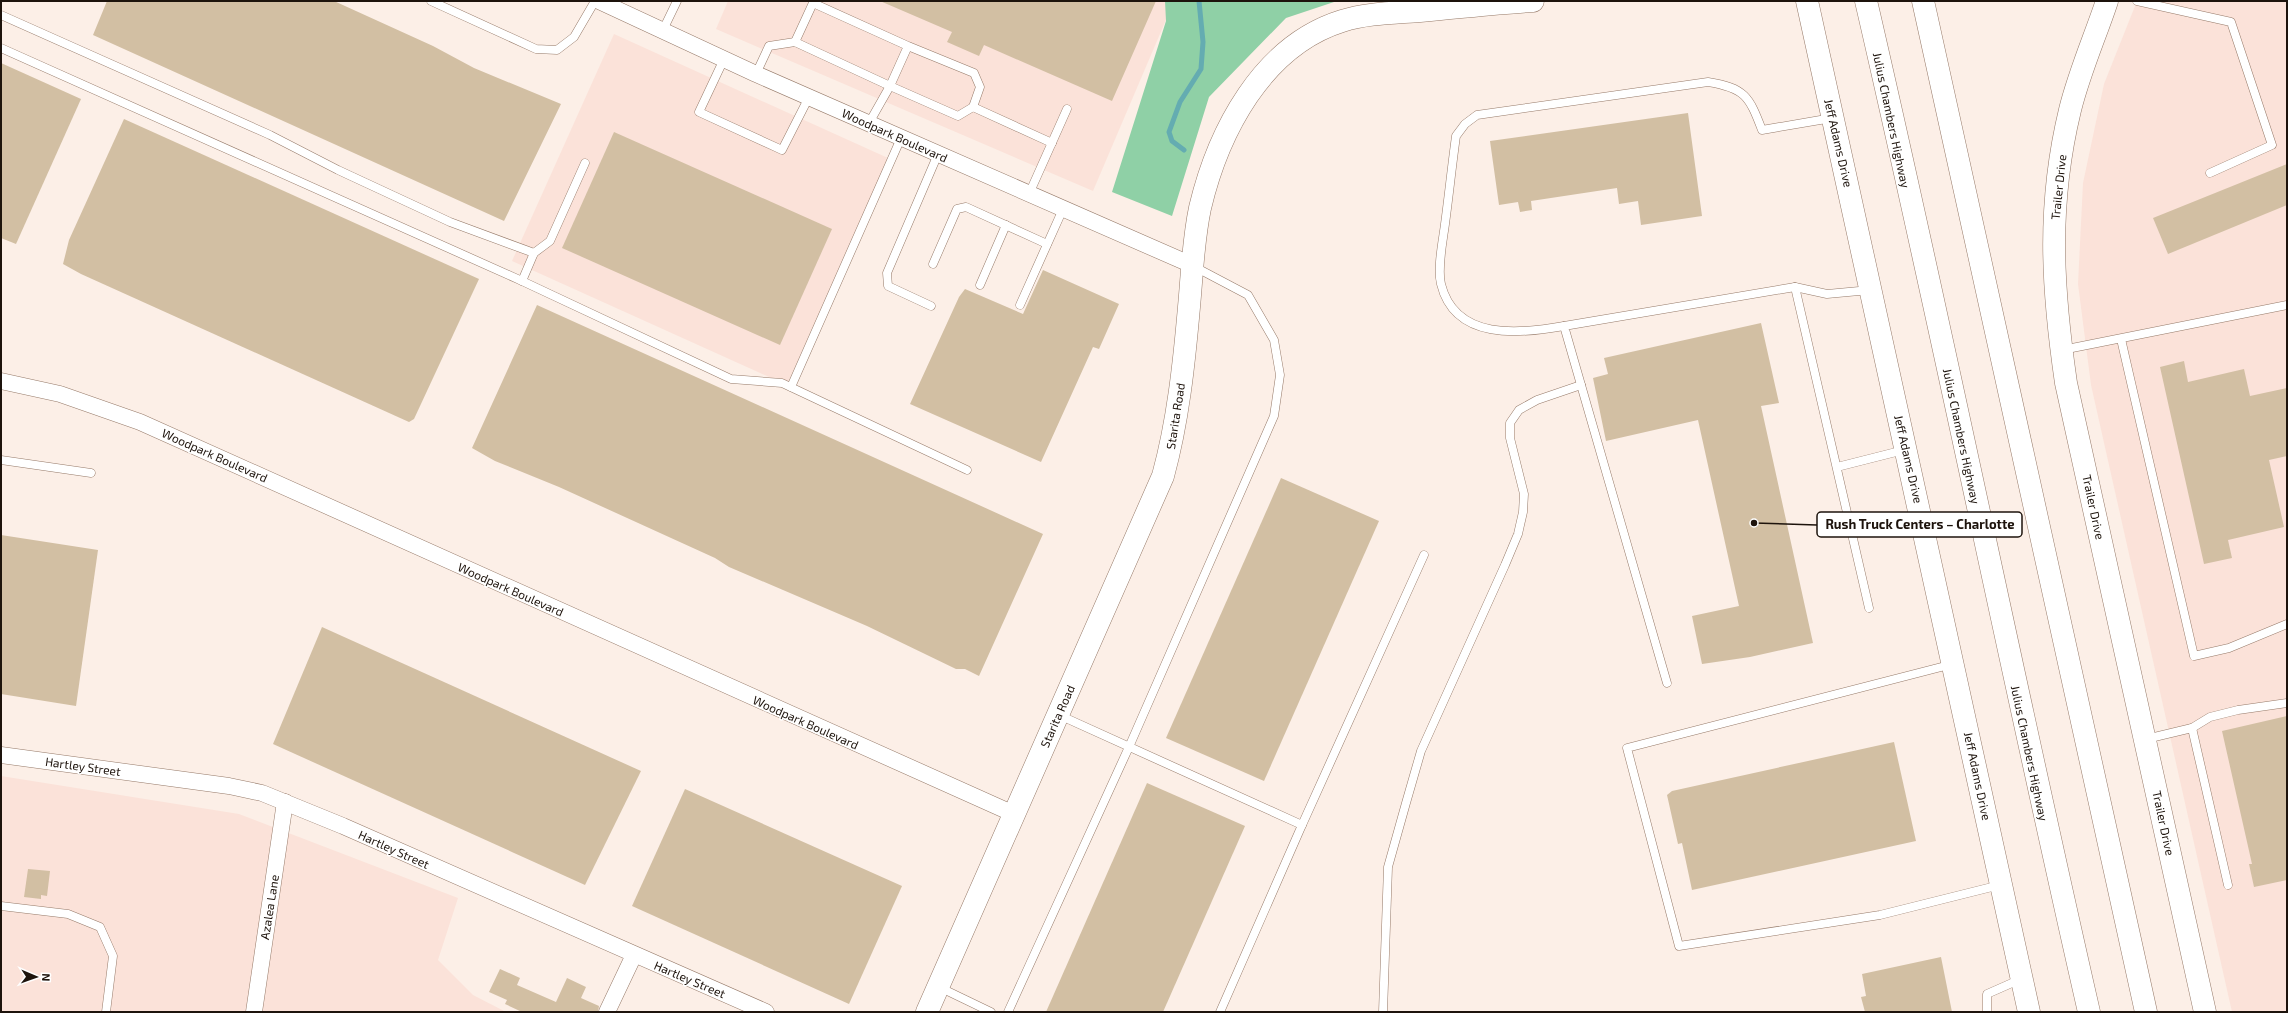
<svg xmlns="http://www.w3.org/2000/svg" width="2288" height="1013" viewBox="0 0 2288 1013" font-family="'Exo 2',sans-serif">
<style>
.industrial{fill:#fbe2d9}
.green{fill:#8fd0a6}
.lines{fill:none;stroke-linecap:round;stroke-linejoin:round}
.stream{stroke:#64acb1;stroke-width:5}
.building{fill:#d2bfa3}
.lane-casing{stroke:#967a69;stroke-width:9}
.street-casing{stroke:#967a69;stroke-width:17}
.secondary-casing{stroke:#967a69;stroke-width:23}
.highway-casing{stroke:#967a69;stroke-width:23}
.lane{stroke:#fff;stroke-width:8}
.street{stroke:#fff;stroke-width:16}
.secondary{stroke:#fff;stroke-width:22}
.highway{stroke:#fff;stroke-width:22}
.labels{text-anchor:middle;dominant-baseline:central;stroke-width:3;stroke-linejoin:round;paint-order:stroke}
.street-label{font-size:12px;fill:#1d130c;stroke:#fff}
.leader{fill:none;stroke:#1d130c;stroke-width:1.5}
.callout-dot{fill:#1d130c;stroke:#fff;stroke-width:1.5}
.callout{fill:#fff;stroke:#1d130c;stroke-width:1.5}
.callout-label{font-size:13px;text-anchor:middle;font-weight:bold;fill:#1d130c}
</style>
<rect width="100%" height="100%" fill="#fcefe7"/>
<!-- industrial -->
<g class="industrial">
<polygon points="728,1 1174,1 1093,191 716,29"/>
<polygon points="2137,1 2287,1 2287,1012 2232,1012 2091,385 2078,284 2083,183 2104,84"/>
<polygon points="614,34 888,158 787,385 512,261"/>
<polygon points="1,776 239,814 458,898 438,960 473,995 506,1012 1,1012"/>
</g>
<!-- green -->
<polygon class="green" points="1165,1 1337,1 1286,18 1209,97 1172,216 1112,192 1166,21"/>
<g class="lines">
<!-- stream -->
<polyline class="stream" points="1184,150 1172,141 1169,132 1180,102 1201,69 1203,42 1199,1"/>
</g>
<!-- building -->
<g class="building">
<polygon points="107,1 334,1 433,46 474,68 561,104 504,221 93,35"/>
<polygon points="880,1 1156,1 1112,101 984,45 979,56 947,42 952,32"/>
<polygon points="1,63 81,99 16,244 1,238"/>
<polygon points="1688,113 1702,216 1641,225 1638,201 1619,204 1617,188 1531,201 1532,210 1520,212 1518,202 1499,205 1490,141"/>
<polygon points="124,119 479,279 414,419 409,422 81,274 63,264 69,240"/>
<polygon points="614,132 832,229 780,345 562,248"/>
<polygon points="2287,164 2287,205 2168,254 2153,218"/>
<polygon points="1043,270 1119,304 1099,349 1093,347 1041,462 910,404 959,297 965,289 1023,314"/>
<polygon points="537,305 1043,534 979,676 965,669 956,669 867,626 729,567 715,558 559,487 495,461 472,448"/>
<polygon points="1761,323 1779,403 1761,406 1813,643 1750,657 1702,664 1692,616 1739,606 1698,420 1606,441 1593,378 1608,374 1604,358"/>
<polygon points="2184,361 2188,382 2244,369 2250,396 2287,388 2287,456 2269,460 2284,527 2228,540 2232,558 2204,564 2160,367"/>
<polygon points="1281,478 1379,521 1264,781 1166,738"/>
<polygon points="1,535 98,550 76,706 1,694"/>
<polygon points="322,627 641,771 585,885 273,744"/>
<polygon points="2287,716 2287,880 2254,887 2249,864 2252,864 2222,731"/>
<polygon points="1894,742 1916,841 1692,890 1682,843 1678,844 1667,795 1672,791"/>
<polygon points="1147,783 1245,826 1163,1012 1046,1012"/>
<polygon points="685,789 902,886 849,1004 632,906"/>
<polygon points="28,869 50,871 47,896 41,895 41,899 24,897"/>
<polygon points="1941,957 1952,1012 1865,1012 1861,997 1866,996 1862,974"/>
<polygon points="500,969 520,978 517,985 556,1002 567,978 586,987 581,998 599,1006 598,1012 522,1012 505,1004 507,1000 489,992"/>
</g>
<g class="lines">
<!-- lane casing -->
<g class="lane-casing">
<g id="lane">
<polyline points="431,1 536,49 557,50 574,37 595,1"/>
<polyline points="2137,1 2231,22 2272,145 2210,173"/>
<polyline points="1,15 270,135 338,170 450,222 534,253"/>
<polyline points="663,30 677,1"/>
<polyline points="795,42 813,3 908,46 890,86 958,116 973,107 980,87 974,73 908,46"/>
<polyline points="1,48 522,281 731,379 782,383 967,470"/>
<polyline points="724,59 699,112 782,150 809,97"/>
<polyline points="756,74 769,46 795,42 890,86 869,123"/>
<polyline points="973,107 1052,143"/>
<polyline points="1029,194 1067,109"/>
<polyline points="933,264 957,209 966,207 1047,244"/>
<polyline points="522,281 534,253 550,241 585,163"/>
<polyline points="980,285 1006,225"/>
<polyline points="1795,287 1869,608"/>
<polyline points="1020,305 1063,209"/>
<polyline points="931,306 888,286 887,273 938,154"/>
<path d="M 1564,326 C 1520,334 1455,341 1441,284 C 1437,268 1443,240 1445,224 C 1449,194 1452,165 1456,136 L 1465,124 L 1477,115 L 1708,82 C 1745,88 1749,96 1762,130 L 1832,118"/>
<polyline points="2121,339 2194,656 2229,648 2287,624"/>
<polyline points="2062,350 2287,305"/>
<polyline points="791,387 901,138"/>
<polyline points="1,460 91,473"/>
<polyline points="1837,467 1904,450"/>
<polyline points="1953,664 1627,748 1679,946 1880,915 2000,885"/>
<polyline points="1667,683 1564,326 1795,287 1827,294 1870,290"/>
<polyline points="1059,715 1302,825 1220,1012"/>
<polyline points="2192,728 2228,885"/>
<polyline points="2146,739 2192,728 2210,717 2238,710 2287,703"/>
<polyline points="1302,825 1424,555"/>
<polyline points="1,906 68,914 100,927 113,956 106,1012"/>
<polyline points="939,987 991,1012"/>
<polyline points="1008,1012 1129,747 1274,416 1280,375 1274,340 1248,295 1193,266"/>
<polyline points="1383,1012 1388,867 1406,803 1421,751 1505,565 1518,534 1523,512 1524,494 1510,438 1510,423 1519,410 1537,400 1581,385"/>
<polyline points="1987,1012 1987,994 2021,979"/>
</g>
</g>
<!-- street casing -->
<g class="street-casing">
<g id="street">
<polyline points="599,1 756,74 1192,265"/>
<polyline points="1,381 60,394 140,422 1014,814"/>
<polyline points="1,755 229,786 262,793 343,826 766,1012"/>
<polyline points="254,1012 285,802"/>
<polyline points="607,1012 634,955"/>
</g>
</g>
<!-- secondary casing -->
<g class="secondary-casing">
<g id="secondary">
<polyline points="1807,1 2029,1012"/>
<path d="M 2107,1 C 2095,37 2079,73 2070,110 C 2047,205 2052,287 2066,383 L 2205,1012"/>
<path d="M 927,1012 L 1163,476 C 1178,421 1184,364 1189,307 C 1192,275 1193,241 1200,208 C 1218,132 1262,46 1342,21 C 1367,13 1394,13 1420,11 C 1457,8 1495,3 1533,1"/>
</g>
</g>
<!-- highway casing -->
<g class="highway-casing">
<g id="highway">
<path d="M 1866,1 C 1944,337 2012,676 2089,1012"/>
<polyline points="1923,1 2146,1012"/>
</g>
</g>
<!-- lane -->
<use href="#lane" class="lane"/>
<!-- street -->
<use href="#street" class="street"/>
<!-- secondary -->
<use href="#secondary" class="secondary"/>
<!-- highway -->
<use href="#highway" class="highway"/>
</g>
<g class="labels">
<!-- street labels -->
<g class="street-label">
<text transform="translate(1892 120) rotate(78)">Julius Chambers Highway</text>
<text transform="translate(895 135) rotate(24)">Woodpark Boulevard</text>
<text transform="translate(1839 143) rotate(77)">Jeff Adams Drive</text>
<text transform="translate(2058 187) rotate(-84)">Trailer Drive</text>
<text transform="translate(1175 416) rotate(-81)">Starita Road</text>
<text transform="translate(1962 436) rotate(78)">Julius Chambers Highway</text>
<text transform="translate(215 455) rotate(24)">Woodpark Boulevard</text>
<text transform="translate(1909 459) rotate(77)">Jeff Adams Drive</text>
<text transform="translate(2094 507) rotate(78)">Trailer Drive</text>
<text transform="translate(511 589) rotate(24)">Woodpark Boulevard</text>
<text transform="translate(1057 716) rotate(-66)">Starita Road</text>
<text transform="translate(806 722) rotate(24)">Woodpark Boulevard</text>
<text transform="translate(2030 753) rotate(78)">Julius Chambers Highway</text>
<text transform="translate(83 766) rotate(8)">Hartley Street</text>
<text transform="translate(1978 776) rotate(78)">Jeff Adams Drive</text>
<text transform="translate(2164 823) rotate(78)">Trailer Drive</text>
<text transform="translate(394 849) rotate(24)">Hartley Street</text>
<text transform="translate(269 907) rotate(-81)">Azalea Lane</text>
<text transform="translate(690 979) rotate(23)">Hartley Street</text>
</g>
</g>
<!-- callouts -->
<path class="leader" d="M1754 523L1817 525"/>
<circle class="callout-dot" cx="1754" cy="523" r="4"/>
<rect class="callout" x="1817" y="512" width="205" height="25" rx="4"/>
<g class="callout-label">
<text x="1920" y="529">Rush Truck Centers – Charlotte</text>
</g>
<!-- border -->
<rect width="2288" height="1013" fill="none" stroke="#1d130c" stroke-width="4"/>
<!-- north arrow -->
<g transform="translate(36 977) rotate(92)" stroke="#ffffff" stroke-width="3" paint-order="stroke">
<path d="M0-3L7 15L0 10L-7 15Z" fill="#1d130c"/>
<text y="-6" font-size="11" font-weight="bold" text-anchor="middle" fill="#1d130c">N</text>
</g>
</svg>
